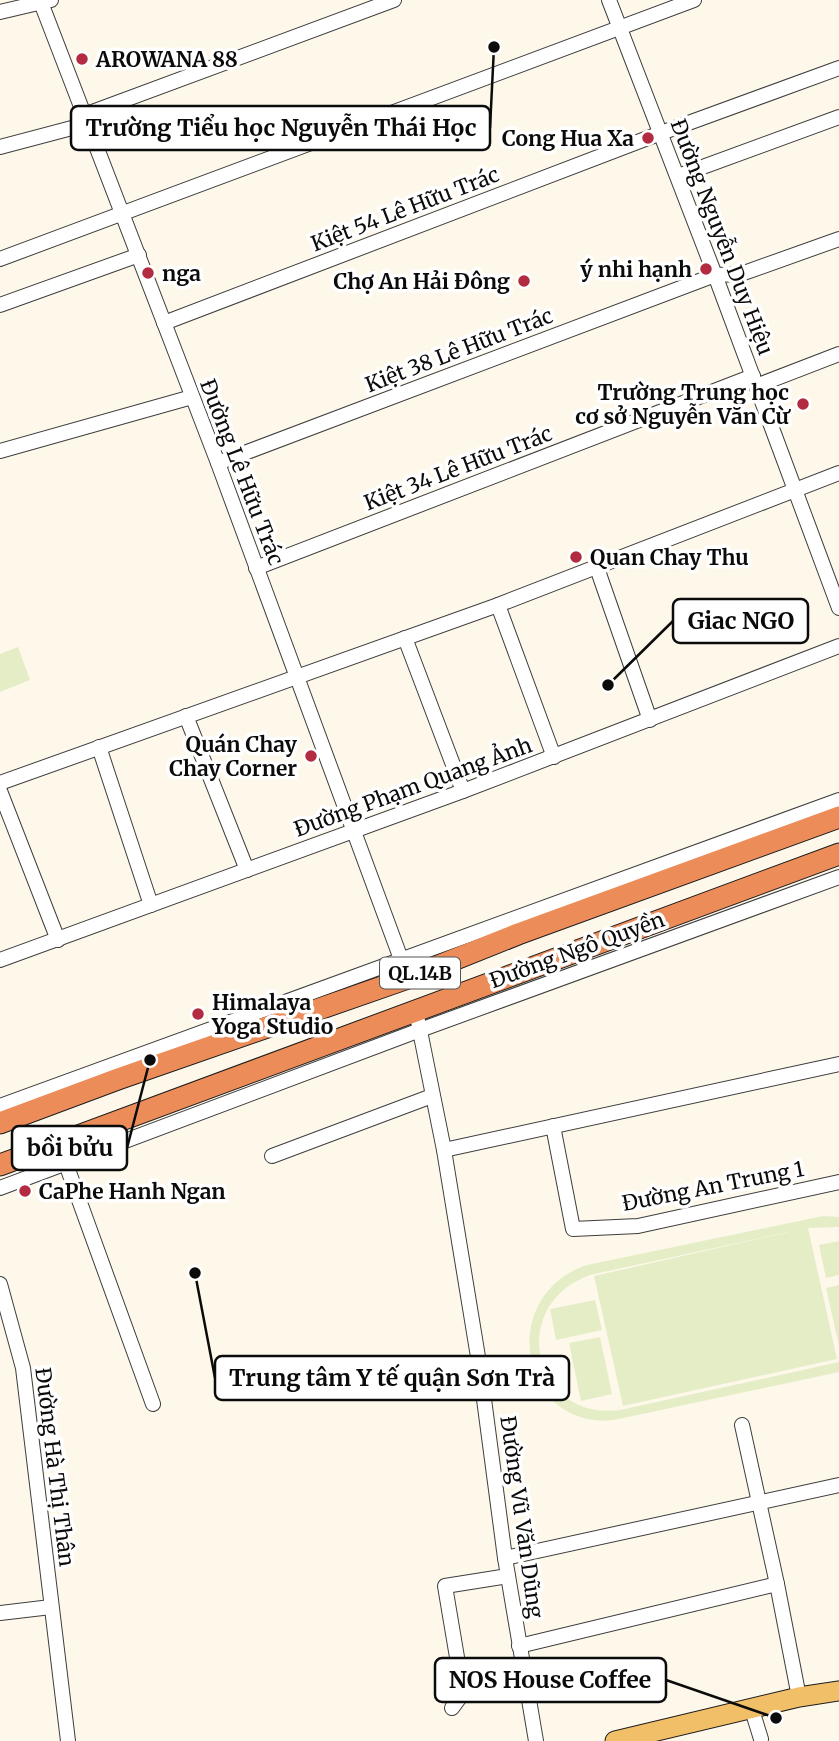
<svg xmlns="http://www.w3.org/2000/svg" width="839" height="1741" viewBox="0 0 839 1741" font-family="Merriweather,serif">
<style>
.pitch{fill:#e5edc7}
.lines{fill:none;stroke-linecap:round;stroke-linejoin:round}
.minor-casing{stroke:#3e3e3e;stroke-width:16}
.major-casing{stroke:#1c1c1c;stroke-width:21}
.highway-casing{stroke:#1c1c1c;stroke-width:23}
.minor{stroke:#fff;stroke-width:14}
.major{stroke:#f1bf67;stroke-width:19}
.highway{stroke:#ec8c59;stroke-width:21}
.poi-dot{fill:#b22b41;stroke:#fff;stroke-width:2.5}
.labels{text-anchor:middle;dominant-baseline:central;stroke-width:7;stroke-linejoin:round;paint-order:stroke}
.shield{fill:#fff;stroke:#545454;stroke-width:2}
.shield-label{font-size:19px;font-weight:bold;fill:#0b0b0b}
.poi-label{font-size:21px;font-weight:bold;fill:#0b0b0b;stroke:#fff;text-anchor:start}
.street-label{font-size:21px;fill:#0b0b0b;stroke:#fff}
.leader{fill:none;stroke:#0b0b0b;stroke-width:2.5}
.callout-dot{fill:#0b0b0b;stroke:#fff;stroke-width:2.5}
.callout{fill:#fff;stroke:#0b0b0b;stroke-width:2.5}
.callout-label{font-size:23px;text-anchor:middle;font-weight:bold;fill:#0b0b0b}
</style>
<rect width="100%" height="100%" fill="#fef8ea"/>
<!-- pitch -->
<g class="pitch">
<polygon points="18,647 30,680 0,692 0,654"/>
<path d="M 823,1216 L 839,1217 L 839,1227 L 808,1228 L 837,1359 L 623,1406 L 594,1276 L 806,1228 L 590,1275 C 506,1305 533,1422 620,1410 L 839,1362 L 839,1372 L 614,1420 C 519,1430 496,1295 587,1265 Z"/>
<polygon points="839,1241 839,1275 826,1278 819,1245"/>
<polygon points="839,1285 839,1346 826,1288"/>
<polygon points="595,1300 602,1330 556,1340 550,1309"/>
<polygon points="600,1337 612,1394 581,1401 569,1343"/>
</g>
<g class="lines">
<!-- minor casing -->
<g class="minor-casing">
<g id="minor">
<polyline points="40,0 218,463 408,978"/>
<polyline points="609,0 715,275 839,608"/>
<polyline points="0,12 51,0"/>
<polyline points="84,115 394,0"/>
<polyline points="0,147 87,124"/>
<polyline points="678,176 839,117"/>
<polyline points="0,259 694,0"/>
<polyline points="0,305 139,255"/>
<polyline points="164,323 661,133 839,68"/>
<polyline points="756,386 839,354"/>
<polyline points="0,451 192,397"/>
<polyline points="218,463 715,275 741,274 839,239"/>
<polyline points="256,568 753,376"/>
<polyline points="597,568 650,720"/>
<polyline points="498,605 554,757"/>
<polyline points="405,638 463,791"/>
<polyline points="186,716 247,870"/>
<polyline points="99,747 151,905"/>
<polyline points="0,783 498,605 839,473"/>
<polyline points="0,791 58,940"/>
<polyline points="0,960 463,791 839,646"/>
<polyline points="418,1021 444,1150 480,1369 505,1558 536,1741"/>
<polyline points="0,1106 839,800"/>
<polyline points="553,1126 573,1229 638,1226 839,1182"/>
<polyline points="444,1150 839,1064"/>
<polyline points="272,1156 432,1096"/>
<polyline points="66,1164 153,1404"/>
<polyline points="0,1188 420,1030 839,877"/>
<polyline points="0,1284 23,1368 68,1741"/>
<polyline points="742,1425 777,1584 799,1697"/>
<polyline points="505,1558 839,1485"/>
<polyline points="0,1613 51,1607"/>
<polyline points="519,1646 777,1584"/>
<polyline points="452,1708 463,1693 445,1586 508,1576"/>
<polyline points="752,1710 761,1739"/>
</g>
</g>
<!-- major casing -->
<g class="major-casing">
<polyline id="major" points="615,1741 799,1697 839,1691"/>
</g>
<!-- highway casing -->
<g class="highway-casing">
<g id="highway">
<polyline points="0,1123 118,1079 408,978 518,934 839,817"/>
<polyline points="0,1165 839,854"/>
</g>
</g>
<!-- minor -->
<use href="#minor" class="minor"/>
<!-- major -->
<use href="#major" class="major"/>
<!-- highway -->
<use href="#highway" class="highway"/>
</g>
<!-- markers -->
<g class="poi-dot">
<circle cx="82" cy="59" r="7"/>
<circle cx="648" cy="138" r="7"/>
<circle cx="706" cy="269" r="7"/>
<circle cx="148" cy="273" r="7"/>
<circle cx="524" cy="281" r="7"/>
<circle cx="803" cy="404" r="7"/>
<circle cx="576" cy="557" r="7"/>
<circle cx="311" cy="756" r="7"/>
<circle cx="198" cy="1014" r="7"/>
<circle cx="25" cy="1191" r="7"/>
</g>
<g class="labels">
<!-- shield labels -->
<rect class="shield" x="380" y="957.5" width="80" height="31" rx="5"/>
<g class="shield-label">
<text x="420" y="973">QL.14B</text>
</g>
<!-- poi labels -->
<g class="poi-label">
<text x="96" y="59">AROWANA 88</text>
<text x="634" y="138" text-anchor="end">Cong Hua Xa</text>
<text x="692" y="269" text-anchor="end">ý nhi hạnh</text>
<text x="162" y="273">nga</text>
<text x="510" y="281" text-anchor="end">Chợ An Hải Đông</text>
<text x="789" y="392" text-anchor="end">Trường Trung học<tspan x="789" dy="24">cơ sở Nguyễn Văn Cừ</tspan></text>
<text x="590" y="557">Quan Chay Thu</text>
<text x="297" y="744" text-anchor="end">Quán Chay<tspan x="297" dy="24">Chay Corner</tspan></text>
<text x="212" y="1002">Himalaya<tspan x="212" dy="24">Yoga Studio</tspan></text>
<text x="39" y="1191">CaPhe Hanh Ngan</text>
</g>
<!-- street labels -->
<g class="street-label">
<text transform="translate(405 209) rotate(-21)">Kiệt 54 Lê Hữu Trác</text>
<text transform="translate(722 237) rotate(69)">Đường Nguyễn Duy Hiệu</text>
<text transform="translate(459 350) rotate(-21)">Kiệt 38 Lê Hữu Trác</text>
<text transform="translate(458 468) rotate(-21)">Kiệt 34 Lê Hữu Trác</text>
<text transform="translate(242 472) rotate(69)">Đường Lê Hữu Trác</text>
<text transform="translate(413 787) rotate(-20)">Đường Phạm Quang Ảnh</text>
<text transform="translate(577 950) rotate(-20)">Đường Ngô Quyền</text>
<text transform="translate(713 1186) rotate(-11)">Đường An Trung 1</text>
<text transform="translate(55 1467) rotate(83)">Đường Hà Thị Thân</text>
<text transform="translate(522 1517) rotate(82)">Đường Vũ Văn Dũng</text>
</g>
</g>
<!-- callouts -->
<path class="leader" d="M494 47L490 128M608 685L673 621M150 1060L127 1148M195 1273L215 1378M776 1718L666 1680"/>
<g class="callout-dot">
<circle cx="494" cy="47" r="7"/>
<circle cx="608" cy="685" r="7"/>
<circle cx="150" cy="1060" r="7"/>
<circle cx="195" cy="1273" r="7"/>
<circle cx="776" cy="1718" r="7"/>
</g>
<g class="callout">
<rect x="71" y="106" width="419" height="44" rx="7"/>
<rect x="673" y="599" width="135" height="44" rx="7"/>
<rect x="12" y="1126" width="115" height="44" rx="7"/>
<rect x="215" y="1356" width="354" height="44" rx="7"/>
<rect x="435" y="1658" width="231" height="44" rx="7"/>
</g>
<g class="callout-label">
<text x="281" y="136">Trường Tiểu học Nguyễn Thái Học</text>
<text x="741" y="629">Giac NGO</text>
<text x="70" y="1156">bồi bửu</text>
<text x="392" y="1386">Trung tâm Y tế quận Sơn Trà</text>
<text x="550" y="1688">NOS House Coffee</text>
</g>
</svg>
